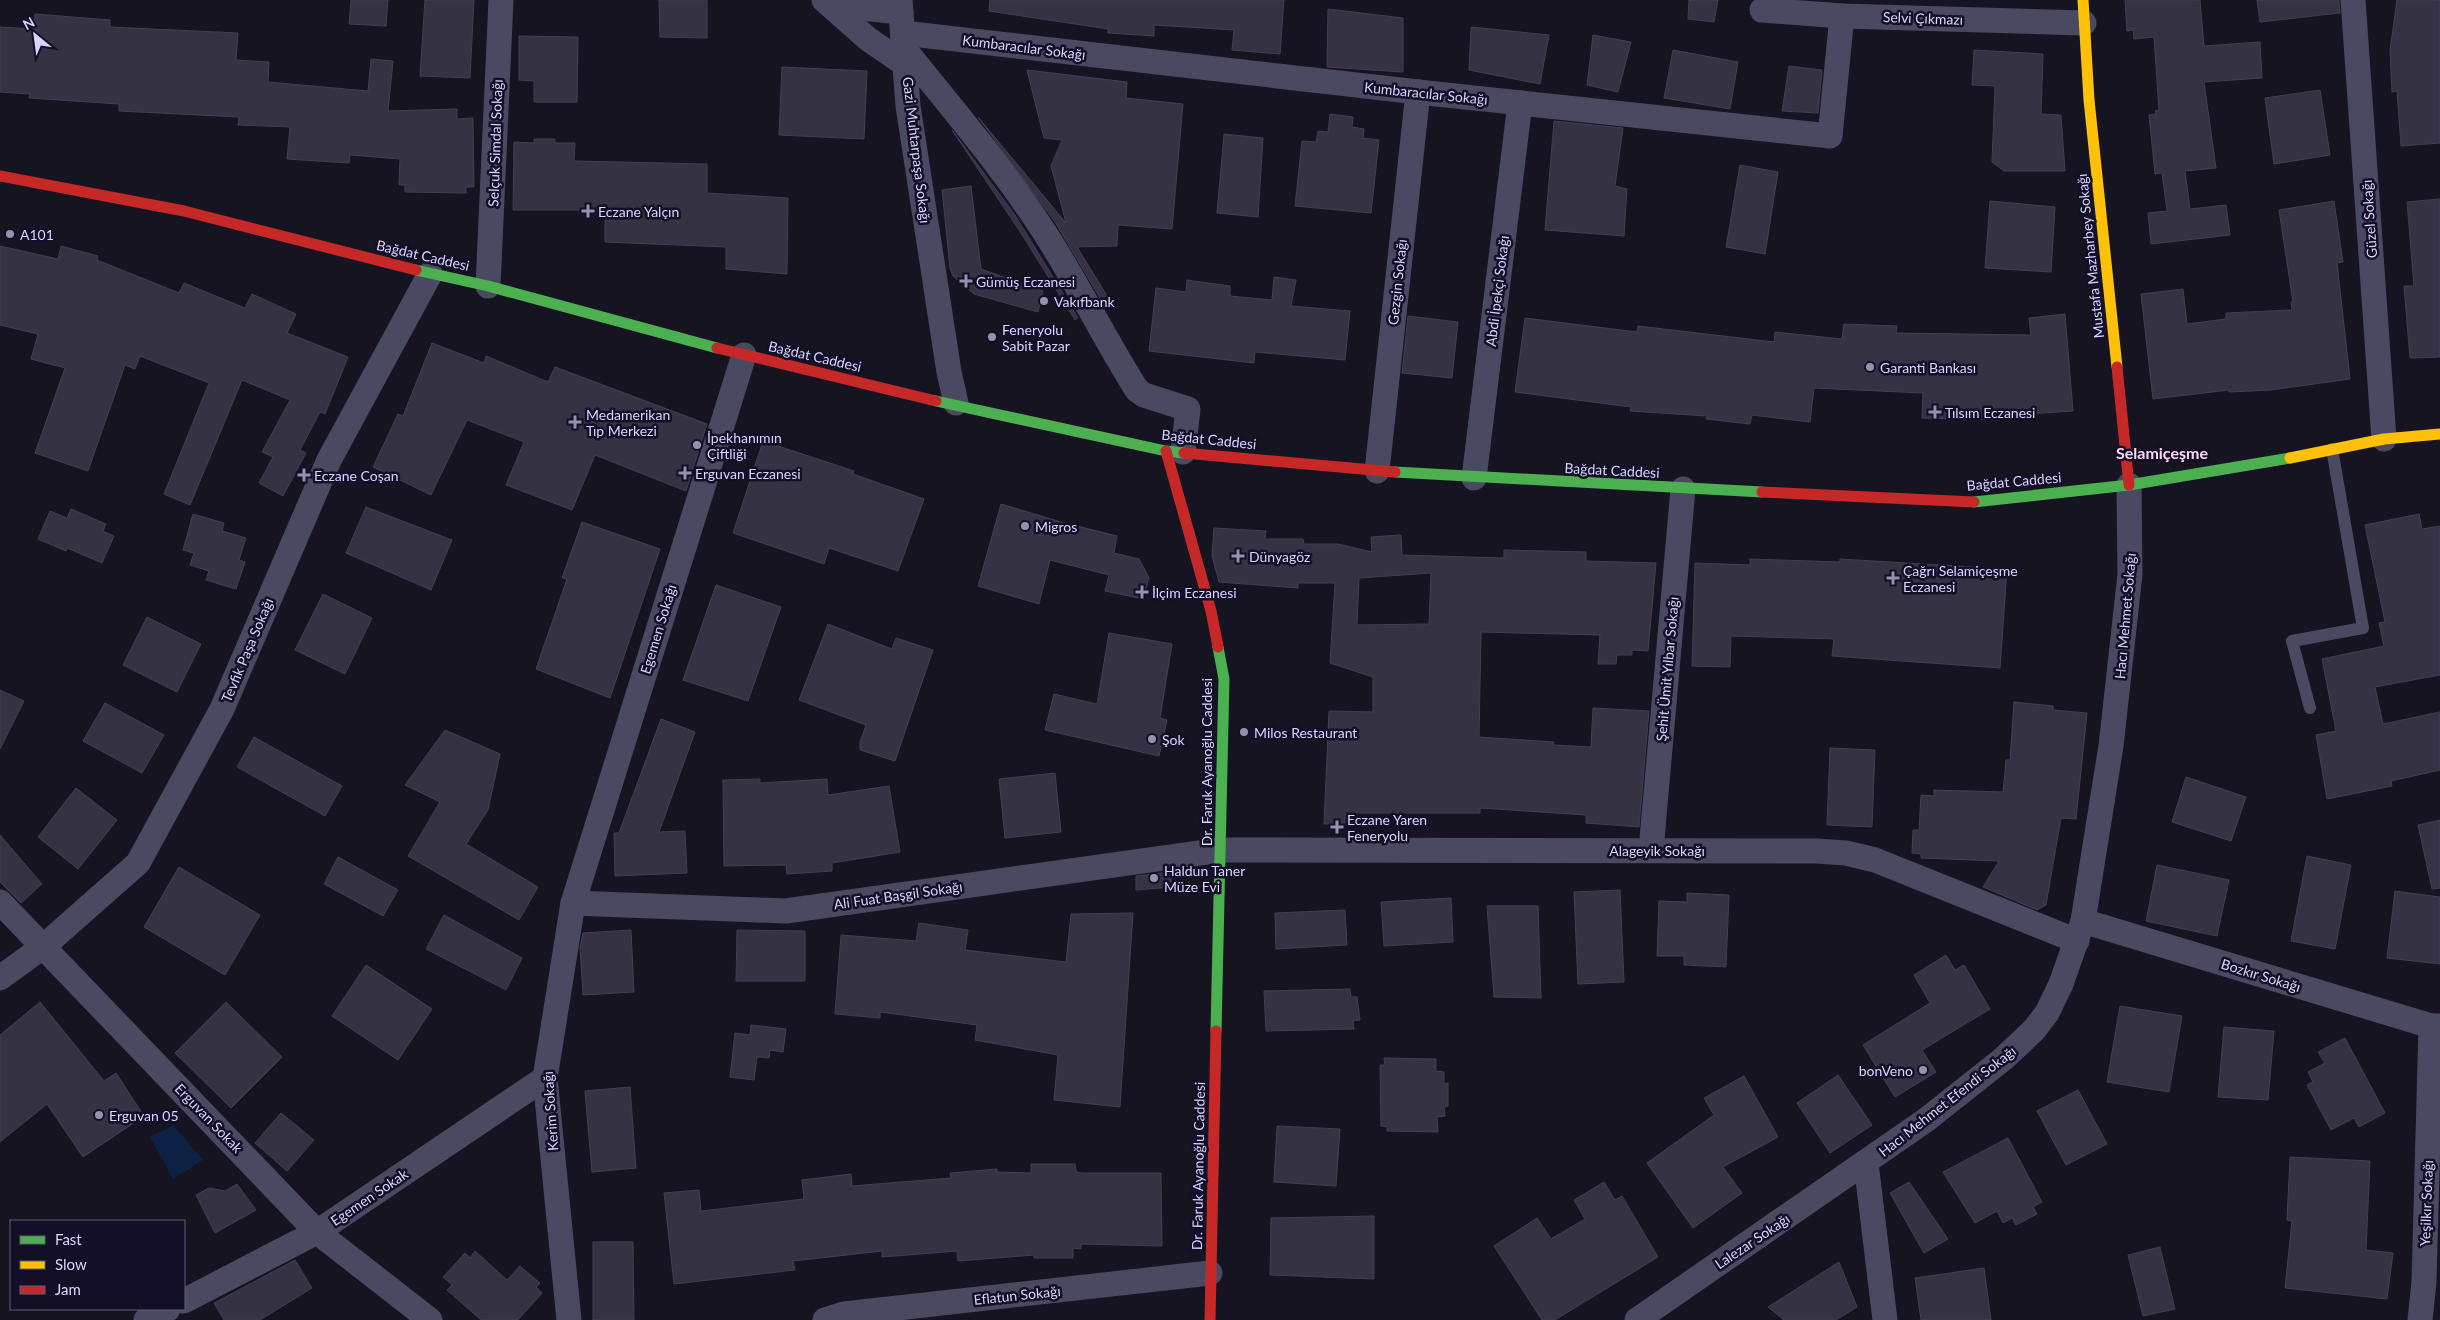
<svg xmlns="http://www.w3.org/2000/svg" width="2440" height="1320" viewBox="0 0 2440 1320" font-family="Lato,sans-serif">
<style>
.water{fill:#0d2144}
.building{fill:#343243;stroke:#433f54;fill-rule:evenodd}
.lines{fill:none;stroke-linecap:round;stroke-linejoin:round}
.lane{stroke:#4a4962;stroke-width:12}
.street{stroke:#4a4962;stroke-width:25}
.fast{stroke:#4caf50;stroke-width:11}
.slow{stroke:#ffc107;stroke-width:11}
.jam{stroke:#c62828;stroke-width:11}
.poi-dot{fill:#9591b1;stroke:#130f26;stroke-width:2}
.labels{text-anchor:middle;dominant-baseline:central;stroke-width:5;stroke-linejoin:round;paint-order:stroke}
.street-label{font-size:14px;fill:#d9d4ff;stroke:#130f26}
.poi-label{font-size:14px;fill:#d9d4ff;stroke:#130f26;text-anchor:start}
.quarter-label{font-size:16px;font-weight:bold;fill:#ffd6f0;stroke:#130f26}
</style>
<rect width="100%" height="100%" fill="#161421"/>
<!-- water -->
<polygon class="water" points="173,1125 203,1160 173,1179 150,1137"/>
<!-- building -->
<g class="building">
<polygon points="351,0 388,0 386,26 349,24"/>
<polygon points="425,0 474,0 470,78 420,76"/>
<polygon points="659,0 707,0 707,38 660,37"/>
<polygon points="990,0 1284,0 1280,54 1232,50 1234,30 1154,25 1154,36 1108,33 1108,29 989,11"/>
<polygon points="1689,0 1718,0 1714,22 1688,19"/>
<polygon points="2125,0 2200,0 2204,46 2260,42 2262,78 2204,82 2216,168 2185,171 2190,209 2226,205 2230,235 2151,244 2148,213 2167,211 2162,173 2155,174 2149,115 2156,114 2155,111 2159,110 2154,37 2134,39 2133,30 2127,31"/>
<polygon points="2257,0 2339,0 2340,13 2260,22"/>
<polygon points="2397,0 2440,0 2440,143 2401,146 2397,91 2392,92 2390,50"/>
<polygon points="1328,9 1403,18 1403,72 1327,67"/>
<polygon points="35,14 110,20 110,27 238,33 236,60 269,62 268,82 368,91 371,59 393,61 388,111 457,109 457,119 473,118 474,187 466,187 466,193 405,192 405,185 399,185 400,159 350,155 349,163 287,159 290,127 238,125 239,117 119,111 119,104 29,98 30,94 0,92 0,27 34,29"/>
<polygon points="1471,27 1549,35 1540,84 1469,70"/>
<polygon points="1593,35 1631,42 1618,92 1587,85"/>
<polygon points="519,36 578,37 577,102 534,102 534,81 519,80"/>
<polygon points="1673,50 1738,62 1730,109 1664,98"/>
<polygon points="1974,50 2043,54 2041,114 2061,115 2065,171 2004,171 1992,162 1995,86 1972,85"/>
<polygon points="1789,66 1822,70 1818,113 1782,111"/>
<polygon points="782,67 867,71 864,139 779,135"/>
<polygon points="1027,70 1127,82 1126,98 1183,104 1172,229 1118,225 1117,246 1077,247 1109,299 1103,303 1055,222 978,117 1066,223 1051,166 1062,140 1044,138"/>
<polygon points="2320,90 2330,155 2274,164 2265,98"/>
<polygon points="1330,114 1353,117 1352,127 1364,129 1363,138 1379,140 1371,213 1295,206 1302,141 1316,142 1318,131 1328,132"/>
<polygon points="1554,121 1623,128 1615,186 1627,189 1624,236 1545,230"/>
<polygon points="952,130 1015,215 1078,318 1075,320 1021,233"/>
<polygon points="1224,134 1263,138 1258,217 1217,213"/>
<polygon points="534,139 555,139 555,143 575,143 574,161 707,164 707,193 788,198 787,274 726,269 726,247 605,242 605,210 513,210 514,142 534,143"/>
<polygon points="1740,165 1778,172 1765,254 1726,247"/>
<polygon points="971,186 981,269 1043,291 1038,312 974,294 953,276 950,268 942,190"/>
<polygon points="2440,199 2440,357 2410,358 2404,286 2414,286 2407,202"/>
<polygon points="1990,201 2055,207 2051,272 1985,268"/>
<polygon points="2334,201 2343,262 2337,263 2350,379 2271,390 2229,392 2229,390 2153,399 2141,294 2183,289 2187,324 2226,319 2226,313 2292,310 2291,302 2293,302 2279,210"/>
<polygon points="0,246 58,259 61,246 98,256 97,260 179,293 184,283 245,308 252,294 296,314 287,333 348,357 325,414 320,412 300,450 306,453 283,496 259,483 273,457 262,452 290,400 242,380 190,505 164,494 209,383 140,356 135,369 125,365 88,471 35,453 65,368 31,359 38,334 0,325"/>
<polygon points="1274,277 1296,280 1291,306 1350,311 1345,360 1255,352 1254,363 1149,351 1156,288 1186,292 1187,280 1230,286 1230,296 1272,300"/>
<polygon points="2065,314 2073,411 1999,416 1999,420 1922,418 1923,393 1814,388 1810,422 1752,415 1750,424 1706,419 1707,416 1630,411 1631,407 1515,392 1525,318 1637,332 1638,326 1774,342 1775,332 1842,339 1844,324 1897,326 1896,333 2031,335 2029,318"/>
<polygon points="1408,316 1458,322 1452,378 1402,373"/>
<polygon points="432,343 484,363 486,356 548,382 555,367 707,424 686,491 595,455 572,510 506,485 524,442 467,420 431,495 373,467 398,414 403,416"/>
<polygon points="763,441 854,471 853,474 924,499 898,571 829,548 824,564 733,533"/>
<polygon points="1001,504 1061,522 1117,536 1114,553 1139,559 1149,578 1143,599 1105,591 1109,575 1050,560 1039,604 978,586"/>
<polygon points="366,507 452,540 431,590 346,553"/>
<polygon points="71,509 106,524 103,531 114,536 102,563 67,548 66,551 38,539 50,511 67,518"/>
<polygon points="193,514 224,523 222,531 246,538 239,560 245,562 236,589 206,580 209,571 190,565 194,553 183,550"/>
<polygon points="2419,514 2422,529 2440,526 2440,675 2375,687 2383,724 2440,712 2440,770 2391,781 2392,786 2327,799 2316,735 2336,731 2322,659 2384,646 2379,623 2385,622 2365,525"/>
<polygon points="582,522 660,549 610,698 536,669 567,579 562,578"/>
<path d="M 1214,528 L 1266,531 L 1265,539 L 1303,539 L 1304,544 L 1338,544 L 1372,552 L 1371,537 L 1401,535 L 1402,555 L 1504,558 L 1504,550 L 1586,552 L 1586,561 L 1656,563 L 1648,651 L 1632,650 L 1632,655 L 1617,655 L 1616,664 L 1598,664 L 1600,635 L 1481,632 L 1479,737 L 1554,742 L 1553,745 L 1591,747 L 1593,708 L 1649,711 L 1639,827 L 1586,823 L 1586,815 L 1480,808 L 1480,813 L 1348,813 L 1347,824 L 1324,824 L 1329,711 L 1373,712 L 1373,677 L 1330,663 L 1335,583 L 1298,583 L 1298,588 L 1219,582 L 1212,556 ZM 1431,573 L 1429,624 L 1357,625 L 1359,578 Z"/>
<polygon points="1750,559 1840,562 1840,559 2007,569 2000,668 1832,656 1834,639 1731,636 1730,667 1692,666 1695,563 1750,565"/>
<polygon points="716,585 781,607 748,701 683,680"/>
<polygon points="323,594 372,618 345,674 295,650"/>
<polygon points="147,617 201,644 177,692 123,665"/>
<polygon points="828,624 892,649 896,638 933,650 895,761 860,750 860,742 866,725 799,700"/>
<polygon points="1109,633 1172,644 1160,718 1167,720 1159,756 1045,730 1054,694 1097,704"/>
<polygon points="0,690 24,701 0,749"/>
<polygon points="2014,702 2053,706 2053,710 2087,713 2076,819 2061,818 2046,905 2037,910 1983,887 1999,861 1921,858 1921,854 1912,853 1913,830 1919,830 1921,795 1934,796 1934,790 2003,792 2006,760 2010,760"/>
<polygon points="105,703 164,735 142,773 83,741"/>
<polygon points="661,719 695,732 659,832 685,831 687,873 615,876 614,833 619,833"/>
<polygon points="445,730 500,754 488,810 466,844 538,887 519,920 408,856 440,802 405,785"/>
<polygon points="254,737 342,786 325,816 237,767"/>
<polygon points="1830,748 1875,750 1872,827 1827,825"/>
<polygon points="1055,773 1061,832 1005,838 999,779"/>
<polygon points="2186,777 2246,797 2231,841 2172,822"/>
<polygon points="760,779 760,783 827,779 828,795 889,786 900,852 832,863 832,871 787,874 786,865 724,866 723,780"/>
<polygon points="76,788 117,820 78,869 38,837"/>
<polygon points="2440,820 2440,888 2432,889 2418,825"/>
<polygon points="0,835 42,884 21,903 0,882"/>
<polygon points="2307,856 2351,865 2335,949 2291,941"/>
<polygon points="338,857 398,890 383,916 324,884"/>
<polygon points="2157,865 2229,880 2217,936 2146,921"/>
<polygon points="179,867 260,915 225,975 144,927"/>
<polygon points="1170,872 1172,887 1136,890 1136,876"/>
<polygon points="1620,890 1624,982 1578,984 1574,892"/>
<polygon points="2395,891 2440,897 2440,964 2387,958"/>
<polygon points="1687,893 1729,895 1726,967 1684,965 1684,956 1657,956 1659,901 1687,902"/>
<polygon points="1451,898 1453,942 1384,946 1381,902"/>
<polygon points="1487,906 1538,906 1541,998 1494,997"/>
<polygon points="1345,910 1347,945 1276,949 1275,913"/>
<polygon points="1133,913 1120,1107 1054,1100 1058,1055 975,1040 977,1025 880,1012 880,1018 835,1014 841,935 916,941 919,923 968,930 965,950 1066,962 1071,914"/>
<polygon points="444,915 522,958 506,990 426,949"/>
<polygon points="631,930 634,992 583,995 580,948 583,933"/>
<polygon points="737,930 805,931 805,981 736,981"/>
<polygon points="1946,955 1955,970 1964,965 1990,1009 1922,1050 1936,1072 1895,1097 1863,1045 1930,1003 1914,975"/>
<polygon points="366,965 432,1009 398,1060 332,1016"/>
<polygon points="1350,989 1351,997 1357,997 1360,1020 1353,1021 1354,1029 1266,1031 1264,991"/>
<polygon points="40,1002 104,1081 116,1073 144,1116 83,1157 47,1104 0,1142 0,1035"/>
<polygon points="226,1002 282,1057 231,1108 175,1053"/>
<polygon points="2120,1006 2182,1016 2169,1092 2107,1082"/>
<polygon points="751,1025 786,1029 783,1052 770,1050 769,1058 757,1057 754,1080 730,1077 735,1033 750,1035"/>
<polygon points="2224,1027 2274,1031 2268,1100 2218,1097"/>
<polygon points="2345,1038 2385,1113 2359,1127 2354,1118 2331,1130 2307,1085 2313,1082 2308,1072 2325,1063 2318,1052"/>
<polygon points="1384,1058 1436,1059 1436,1071 1444,1072 1444,1084 1448,1083 1448,1106 1444,1107 1445,1116 1437,1117 1438,1132 1387,1131 1387,1127 1381,1126 1380,1065 1385,1065"/>
<polygon points="1838,1075 1872,1125 1830,1153 1797,1103"/>
<polygon points="1744,1076 1778,1137 1723,1167 1742,1193 1693,1228 1647,1163 1714,1115 1704,1098"/>
<polygon points="630,1087 636,1168 592,1172 585,1091"/>
<polygon points="2078,1090 2107,1144 2066,1165 2037,1111"/>
<polygon points="281,1113 314,1140 287,1171 255,1143"/>
<polygon points="1277,1126 1340,1129 1336,1186 1274,1182"/>
<polygon points="2008,1138 2042,1202 2033,1207 2037,1214 2016,1225 2012,1218 2003,1223 1997,1211 1975,1223 1943,1172"/>
<polygon points="2290,1157 2370,1161 2366,1250 2393,1253 2387,1299 2285,1288 2292,1221 2287,1220"/>
<polygon points="1031,1164 1075,1164 1076,1172 1082,1173 1161,1173 1162,1246 1081,1244 1081,1249 1073,1248 1073,1258 1034,1258 1034,1255 958,1261 957,1251 882,1257 882,1251 793,1261 795,1270 674,1284 664,1193 699,1190 701,1211 804,1199 802,1180 851,1174 852,1186 951,1178 950,1173 997,1169 997,1172 1031,1173"/>
<polygon points="1604,1182 1615,1200 1622,1196 1658,1257 1555,1320 1542,1320 1494,1246 1537,1218 1551,1239 1585,1219 1574,1200"/>
<polygon points="1909,1182 1948,1239 1924,1253 1890,1193"/>
<polygon points="237,1184 256,1210 215,1233 196,1195 209,1188 225,1191"/>
<polygon points="1374,1216 1374,1279 1270,1275 1271,1218"/>
<polygon points="593,1242 633,1242 634,1320 593,1320"/>
<polygon points="2160,1247 2175,1309 2143,1316 2128,1255"/>
<polygon points="475,1251 507,1280 520,1266 540,1283 536,1287 542,1293 518,1320 481,1320 447,1290 452,1285 443,1277 465,1253 470,1258"/>
<polygon points="295,1260 312,1288 260,1320 224,1320 214,1303"/>
<polygon points="1839,1262 1857,1307 1836,1320 1784,1320 1768,1307"/>
<polygon points="1984,1268 1991,1320 1921,1320 1915,1278"/>
</g>
<g class="lines">
<!-- lane -->
<polyline class="lane" points="2310,708 2292,641 2363,628 2332,449"/>
<!-- street -->
<g class="street">
<polyline points="824,0 868,39 906,65"/>
<polyline points="832,0 871,9 901,12"/>
<polyline points="900,0 908,106 949,372 956,403"/>
<polyline points="2353,0 2384,439"/>
<polyline points="1762,10 1842,16 2084,23"/>
<polyline points="903,33 1418,92 1830,136 1842,16"/>
<path d="M 905,50 C 953,109 1002,167 1043,230 C 1077,282 1104,338 1137,390 L 1144,395 L 1188,409 L 1183,452"/>
<polyline points="488,286 501,0"/>
<polyline points="1377,471 1418,92"/>
<polyline points="1474,478 1520,103"/>
<polyline points="1651,850 1683,489"/>
<polyline points="0,902 317,1232 430,1320"/>
<polyline points="573,903 786,911 1221,850 1817,851 1846,853 1875,860 2077,941"/>
<polyline points="2083,921 2431,1026 2440,1026"/>
<polyline points="0,978 44,946 138,863 222,709 329,460 430,274"/>
<polyline points="1866,1163 1885,1320"/>
<polyline points="184,1301 317,1232 545,1078"/>
<polyline points="146,1320 168,1309"/>
<polyline points="569,1320 545,1078 573,903 744,355"/>
<polyline points="825,1320 844,1314 1210,1273"/>
<polyline points="1637,1320 1926,1120 2003,1059 2033,1031 2047,1013 2061,984 2083,921 2111,746 2130,574 2129,485"/>
<polyline points="2420,1320 2424,1282 2431,1026"/>
</g>
<!-- fast -->
<g class="fast">
<polyline points="416,270 488,286 717,348"/>
<polyline points="936,401 1166,451 1184,453"/>
<polyline points="1395,472 1762,492"/>
<polyline points="1974,502 2129,485 2290,458"/>
<polyline points="1216,1031 1224,679 1218,647"/>
</g>
<!-- slow -->
<g class="slow">
<polyline points="2083,0 2089,100 2117,367"/>
<polyline points="2290,458 2384,439 2440,434"/>
</g>
<!-- jam -->
<g class="jam">
<polyline points="0,176 184,211 416,270"/>
<polyline points="717,348 936,401"/>
<polyline points="2117,367 2129,485"/>
<polyline points="1166,451 1211,611 1218,647"/>
<polyline points="1184,453 1395,472"/>
<polyline points="1762,492 1974,502"/>
<polyline points="1210,1320 1216,1031"/>
</g>
</g>
<!-- markers -->
<g class="poi-dot">
<path d="M585.5 203.5h5v5h5v5h-5v5h-5v-5h-5v-5h5z"/>
<circle cx="10" cy="234" r="5"/>
<path d="M963.5 273.5h5v5h5v5h-5v5h-5v-5h-5v-5h5z"/>
<circle cx="1044" cy="301" r="5"/>
<circle cx="992" cy="337" r="5"/>
<circle cx="1870" cy="367" r="5"/>
<path d="M1932.5 404.5h5v5h5v5h-5v5h-5v-5h-5v-5h5z"/>
<path d="M572.5 414.5h5v5h5v5h-5v5h-5v-5h-5v-5h5z"/>
<circle cx="697" cy="445" r="5"/>
<path d="M682.5 465.5h5v5h5v5h-5v5h-5v-5h-5v-5h5z"/>
<path d="M301.5 467.5h5v5h5v5h-5v5h-5v-5h-5v-5h5z"/>
<circle cx="1025" cy="526" r="5"/>
<path d="M1235.5 548.5h5v5h5v5h-5v5h-5v-5h-5v-5h5z"/>
<path d="M1890.5 570.5h5v5h5v5h-5v5h-5v-5h-5v-5h5z"/>
<path d="M1139.5 584.5h5v5h5v5h-5v5h-5v-5h-5v-5h5z"/>
<circle cx="1244" cy="732" r="5"/>
<circle cx="1152" cy="739" r="5"/>
<path d="M1334.5 819.5h5v5h5v5h-5v5h-5v-5h-5v-5h5z"/>
<circle cx="1154" cy="878" r="5"/>
<circle cx="1923" cy="1070" r="5"/>
<circle cx="99" cy="1115" r="5"/>
</g>
<g class="labels">
<!-- street labels -->
<g class="street-label">
<text transform="translate(1923 18) rotate(2)">Selvi Çıkmazı</text>
<text transform="translate(1024 47) rotate(7)">Kumbaracılar Sokağı</text>
<text transform="translate(1426 93) rotate(6)">Kumbaracılar Sokağı</text>
<text transform="translate(495 143) rotate(-88)">Selçuk Simdal Sokağı</text>
<text transform="translate(917 150) rotate(83)">Gazi Muhtarpaşa Sokağı</text>
<text transform="translate(2369 219) rotate(-94)">Güzel Sokağı</text>
<text transform="translate(423 255) rotate(13)">Bağdat Caddesi</text>
<text transform="translate(2090 256) rotate(-96)">Mustafa Mazharbey Sokağı</text>
<text transform="translate(1397 282) rotate(-84)">Gezgin Sokağı</text>
<text transform="translate(1497 291) rotate(-83)">Abdi İpekçi Sokağı</text>
<text transform="translate(815 356) rotate(13)">Bağdat Caddesi</text>
<text transform="translate(1209 439) rotate(6)">Bağdat Caddesi</text>
<text transform="translate(1612 470) rotate(3)">Bağdat Caddesi</text>
<text transform="translate(2014 481) rotate(-5)">Bağdat Caddesi</text>
<text transform="translate(2125 616) rotate(-85)">Hacı Mehmet Sokağı</text>
<text transform="translate(658 629) rotate(-73)">Egemen Sokağı</text>
<text transform="translate(247 650) rotate(-67)">Tevfik Paşa Sokağı</text>
<text transform="translate(1667 669) rotate(-85)">Şehit Ümit Yılbar Sokağı</text>
<text transform="translate(1206 762) rotate(-90)">Dr. Faruk Ayanoğlu Caddesi</text>
<text x="1657" y="850">Alageyik Sokağı</text>
<text transform="translate(898 895) rotate(-8)">Ali Fuat Başgil Sokağı</text>
<text transform="translate(2261 975) rotate(17)">Bozkır Sokağı</text>
<text transform="translate(1947 1101) rotate(-38)">Hacı Mehmet Efendi Sokağı</text>
<text transform="translate(550 1111) rotate(-94)">Kerim Sokağı</text>
<text transform="translate(209 1118) rotate(46)">Erguvan Sokak</text>
<text transform="translate(1198 1166) rotate(-89)">Dr. Faruk Ayanoğlu Caddesi</text>
<text transform="translate(369 1197) rotate(-34)">Egemen Sokak</text>
<text transform="translate(2426 1203) rotate(-88)">Yeşilkır Sokağı</text>
<text transform="translate(1752 1241) rotate(-34)">Lalezar Sokağı</text>
<text transform="translate(1017 1295) rotate(-6)">Eflatun Sokağı</text>
</g>
<!-- poi labels -->
<g class="poi-label">
<text x="598" y="211">Eczane Yalçın</text>
<text x="20" y="234">A101</text>
<text x="976" y="281">Gümüş Eczanesi</text>
<text x="1054" y="301">Vakıfbank</text>
<text x="1002" y="329">Feneryolu<tspan x="1002" dy="16">Sabit Pazar</tspan></text>
<text x="1880" y="367">Garanti Bankası</text>
<text x="1945" y="412">Tılsım Eczanesi</text>
<text x="586" y="414">Medamerikan<tspan x="586" dy="16">Tıp Merkezi</tspan></text>
<text x="707" y="437">İpekhanımın<tspan x="707" dy="16">Çiftliği</tspan></text>
<text x="695" y="473">Erguvan Eczanesi</text>
<text x="314" y="475">Eczane Coşan</text>
<text x="1035" y="526">Migros</text>
<text x="1249" y="556">Dünyagöz</text>
<text x="1903" y="570">Çağrı Selamiçeşme<tspan x="1903" dy="16">Eczanesi</tspan></text>
<text x="1152" y="592">İlçim Eczanesi</text>
<text x="1254" y="732">Milos Restaurant</text>
<text x="1162" y="739">Şok</text>
<text x="1347" y="819">Eczane Yaren<tspan x="1347" dy="16">Feneryolu</tspan></text>
<text x="1164" y="870">Haldun Taner<tspan x="1164" dy="16">Müze Evi</tspan></text>
<text x="1913" y="1070" text-anchor="end">bonVeno</text>
<text x="109" y="1115">Erguvan 05</text>
</g>
<!-- quarter labels -->
<g class="quarter-label">
<text x="2162" y="452">Selamiçeşme</text>
</g>
</g>
<!-- legend -->
<rect x="10" y="1220" width="175" height="90" fill="#130f26" stroke="#625e7d"/>
<rect x="20" y="1236" width="25" height="8" fill="#4caf50" stroke="#625e7d"/>
<text x="55" y="1245" font-size="15" fill="#d9d4ff">Fast</text>
<rect x="20" y="1261" width="25" height="8" fill="#ffc107" stroke="#625e7d"/>
<text x="55" y="1270" font-size="15" fill="#d9d4ff">Slow</text>
<rect x="20" y="1286" width="25" height="8" fill="#c62828" stroke="#625e7d"/>
<text x="55" y="1295" font-size="15" fill="#d9d4ff">Jam</text>
<!-- north arrow -->
<g transform="translate(35 35) rotate(331)" stroke="#130f26" stroke-width="4" paint-order="stroke">
<path d="M0-4L9 19L0 12L-9 19Z" fill="#d9d4ff"/>
<text y="-8" font-size="14" font-weight="bold" text-anchor="middle" fill="#d9d4ff">N</text>
</g>
</svg>
